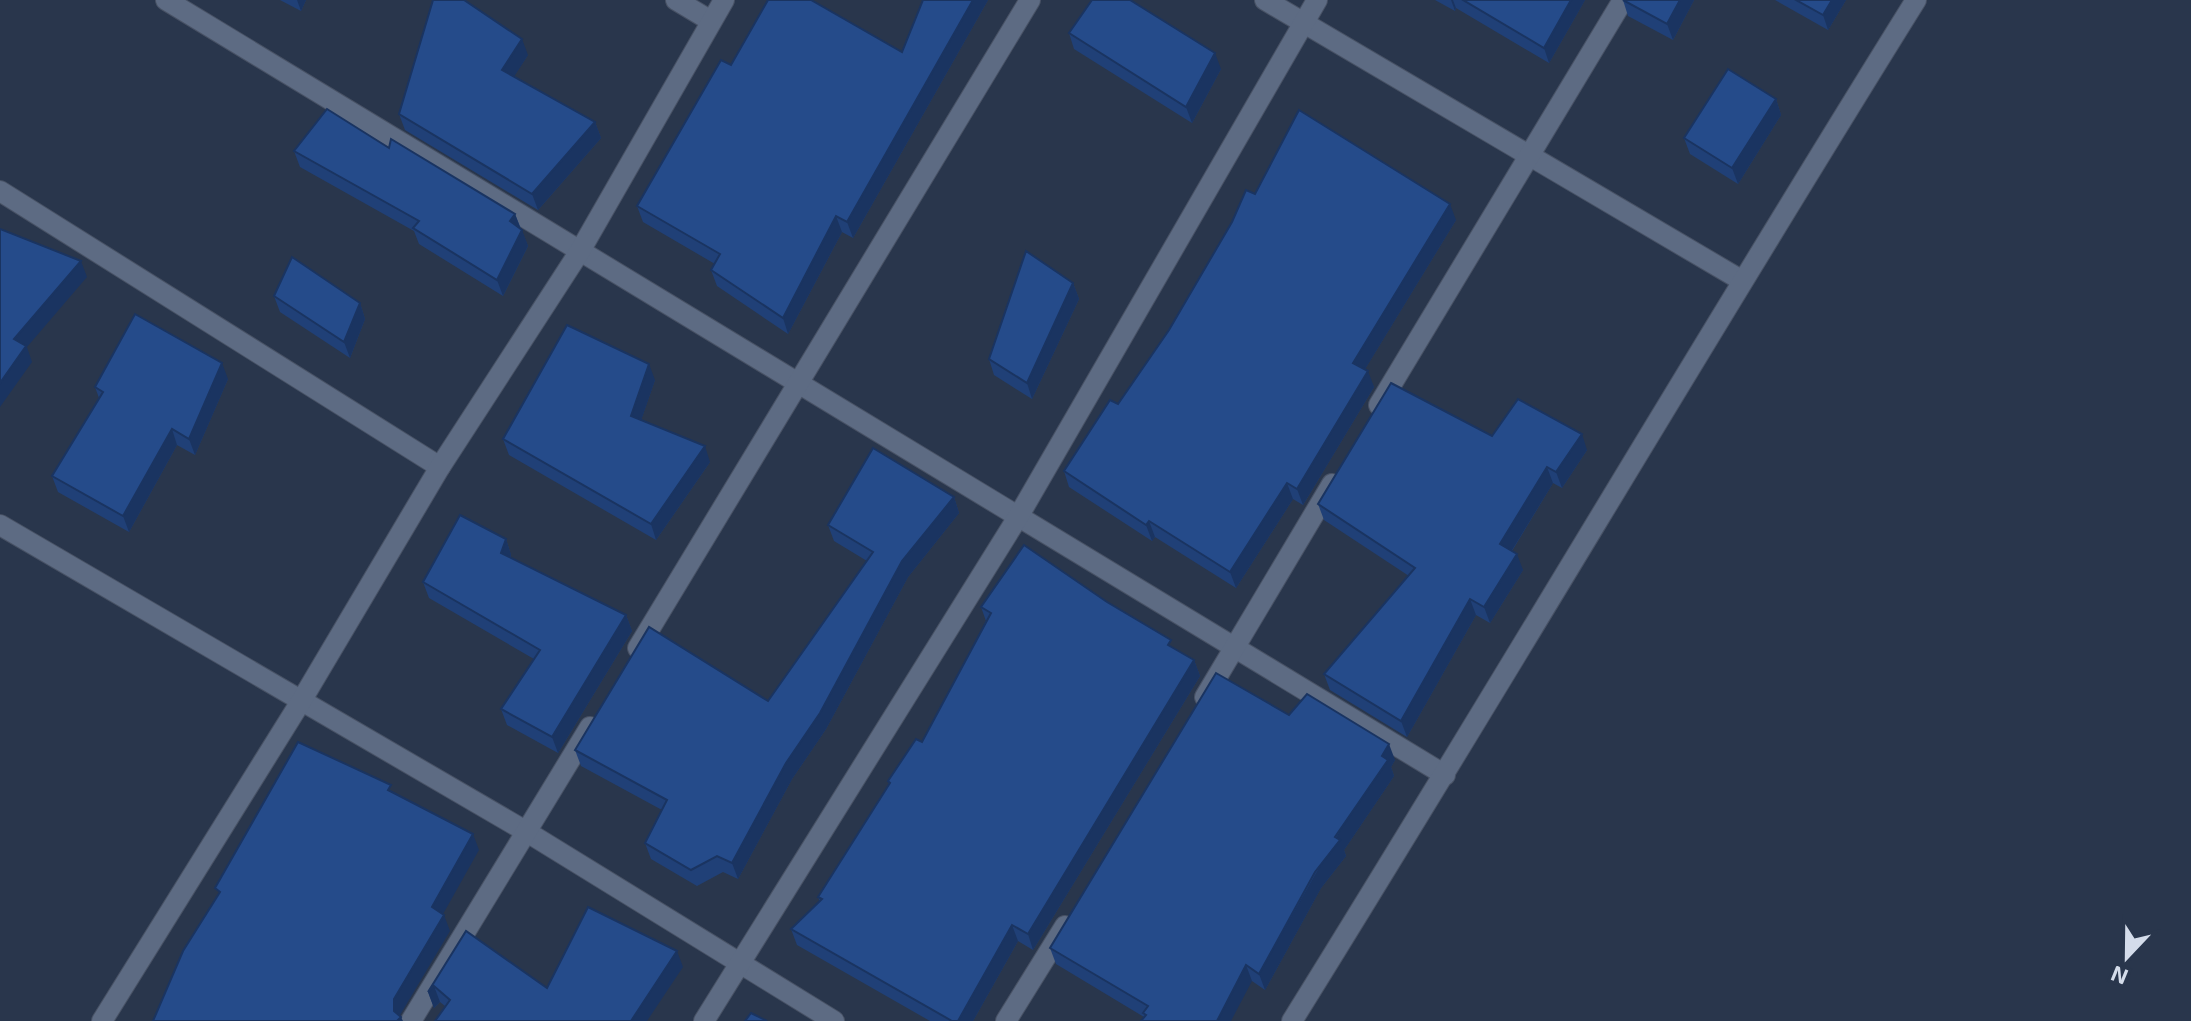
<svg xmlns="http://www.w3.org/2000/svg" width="2191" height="1021" viewBox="0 0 2191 1021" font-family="'Exo 2',sans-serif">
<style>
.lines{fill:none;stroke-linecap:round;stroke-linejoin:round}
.street-casing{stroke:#485265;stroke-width:22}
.street{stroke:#5d6b83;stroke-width:20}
.wall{fill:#204077}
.shaded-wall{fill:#1a3461}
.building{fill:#254b8a;stroke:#1a3461;stroke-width:2}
</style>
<rect width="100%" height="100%" fill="#29364c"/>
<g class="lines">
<!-- street casing -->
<g class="street-casing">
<g id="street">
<polyline points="166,0 1445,775"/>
<polyline points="676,0 711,21"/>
<polyline points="1265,0 1741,280"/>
<polyline points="0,191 440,467"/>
<polyline points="1379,405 1623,0"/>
<polyline points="0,525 527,832 834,1021"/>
<polyline points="638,648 1030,0"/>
<polyline points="1205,697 1332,484"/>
<polyline points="102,1021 300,703 440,467 580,251 724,0"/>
<polyline points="411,1021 590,727"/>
<polyline points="704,1021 1018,517 1317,0"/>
<polyline points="1006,1021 1065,926"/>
<path d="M 1292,1021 C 1503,682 1705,338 1916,0"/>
</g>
</g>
<!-- street -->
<use href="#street" class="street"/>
</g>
<!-- wall -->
<g class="wall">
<polygon points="280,0 306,0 301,11"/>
<polygon points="923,0 988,0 853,238 842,232 788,334 717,286 711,270 715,264 643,222 637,206 731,65 902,52"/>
<polygon points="1435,0 1585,0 1549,63 1456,8 1455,11"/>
<polygon points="1623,0 1694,0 1673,40 1628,16"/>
<polygon points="1775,0 1846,0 1828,30"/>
<polygon points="1069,33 1221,69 1192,123 1074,49"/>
<polygon points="528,55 514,76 595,122 601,138 538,210 405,130 399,114"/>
<polygon points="1776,99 1781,115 1738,184 1690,154 1684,138"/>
<polygon points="389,148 515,214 528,246 503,296 419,244 414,231 300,167 294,151"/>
<polygon points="1255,194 1456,220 1365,369 1374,387 1303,505 1293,499 1236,588 1155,537 1152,541 1069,487 1064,471 1118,404 1169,330"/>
<polygon points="1073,283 1079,299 1032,399 994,375 989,359"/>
<polygon points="274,296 360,303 365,319 350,358 280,312"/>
<polygon points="228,379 195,455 177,445 129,532 58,492 52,476 99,398 95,387"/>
<polygon points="655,380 641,420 710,462 656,540 509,455 503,439"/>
<polygon points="1492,436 1587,450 1562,488 1553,483 1512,551 1523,570 1490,623 1476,615 1407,737 1330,690 1324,674 1409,576 1324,520 1318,504"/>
<polygon points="954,497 959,513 908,577 826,729 792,779 738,879 723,872 697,886 651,859 645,843 662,810 581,766 575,750 768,701 867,561 834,541 828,525"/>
<polygon points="506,539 511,555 511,558 626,615 632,631 558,753 507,725 501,709 534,659 429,598 423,582"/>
<polygon points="981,607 1174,648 1194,660 1200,676 1033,950 1018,941 973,1021 930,1021 797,945 791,929 820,902 818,897 889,784 888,781 922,742 986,621"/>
<polygon points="1289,715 1395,760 1391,767 1394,776 1344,850 1346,856 1321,888 1265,990 1252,981 1144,1017 1056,964 1050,948"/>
<polygon points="466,931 547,988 683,967 445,1006 440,1002 434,1008 428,992"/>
</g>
<!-- shaded-wall -->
<g class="shaded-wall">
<polygon points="297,0 306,0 301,11"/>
<polygon points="973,0 988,0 853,238 847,222"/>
<polygon points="1451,0 1453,0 1456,8 1455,11"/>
<polygon points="1571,0 1585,0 1549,63 1544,48"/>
<polygon points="1680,0 1694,0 1673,40 1667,24"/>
<polygon points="1832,0 1846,0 1828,30 1823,15"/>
<polygon points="522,39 528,55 508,86 502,70"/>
<polygon points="1215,53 1221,69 1192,123 1186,107"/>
<polygon points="1776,99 1781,115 1738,184 1732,168"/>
<polygon points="595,122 601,138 538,210 532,194"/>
<polygon points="1450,204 1456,220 1359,379 1353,363"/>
<polygon points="515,214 521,230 510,221"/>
<polygon points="836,216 842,232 788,334 783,318"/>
<polygon points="522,230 528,246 503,296 497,280"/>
<polygon points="81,261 87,277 27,347 32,362 0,407 0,383 14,339"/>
<polygon points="1073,283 1079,299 1032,399 1027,383"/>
<polygon points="360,303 365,319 350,358 344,342"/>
<polygon points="222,363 228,379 195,455 189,439"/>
<polygon points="649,364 655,380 637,432 631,416"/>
<polygon points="1368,371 1374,387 1303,505 1297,489"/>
<polygon points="172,429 177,445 129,532 123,516"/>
<polygon points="1582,434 1587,450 1562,488 1556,472"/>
<polygon points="705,446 710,462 656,540 651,524"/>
<polygon points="1547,467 1553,483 1506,560 1500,544"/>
<polygon points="1287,483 1293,499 1236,588 1230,572"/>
<polygon points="954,497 959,513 908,577 826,729 792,779 738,879 732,863 786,763 902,561"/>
<polygon points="1149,521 1155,537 1152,541 1146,525"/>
<polygon points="506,539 511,555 507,569 501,553"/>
<polygon points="1517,554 1523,570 1490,623 1484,607"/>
<polygon points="1470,599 1476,615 1407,737 1401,721"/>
<polygon points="626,615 632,631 558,753 552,737"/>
<polygon points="1194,660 1200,676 1033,950 1028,934"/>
<polygon points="1389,744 1395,760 1391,767 1394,776 1344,850 1346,856 1321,888 1265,990 1259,974"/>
<polygon points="473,834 479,850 438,923 432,907"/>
<polygon points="444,915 450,931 400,1015 403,1021 397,1021 394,1011 394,999"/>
<polygon points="1012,925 1018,941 973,1021 958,1021"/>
<polygon points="677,951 683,967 647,1021 631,1021"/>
<polygon points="1246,965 1252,981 1231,1021 1217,1021"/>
<polygon points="434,986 440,1002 434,1008 428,992"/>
</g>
<!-- building -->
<g class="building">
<polygon points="433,0 464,0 522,39 502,70 595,122 532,194 399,114"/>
<polygon points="768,0 811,0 902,52 923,0 973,0 847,222 836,216 783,318 711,270 720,254 637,206 721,60 731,65"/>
<polygon points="1092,0 1130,0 1215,53 1186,107 1069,33"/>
<polygon points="1463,0 1571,0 1544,48"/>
<polygon points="1623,0 1680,0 1667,24"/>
<polygon points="1796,0 1832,0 1823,15"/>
<polygon points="1728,69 1776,99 1732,168 1684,138"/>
<polygon points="327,109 389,148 391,139 515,214 510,221 522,230 497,280 413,228 419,221 294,151"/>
<polygon points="1299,110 1450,204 1353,363 1368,371 1297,489 1287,483 1230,572 1149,521 1146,525 1064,471 1110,400 1118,404 1169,330 1232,222 1246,190 1255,194"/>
<polygon points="0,229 81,261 14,339 26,346 0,383"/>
<polygon points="1026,251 1073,283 1027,383 989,359"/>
<polygon points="292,257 360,303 344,342 274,296"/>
<polygon points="135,314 222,363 189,439 172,429 123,516 52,476 103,392 95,387"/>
<polygon points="567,325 649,364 631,416 705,446 651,524 503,439"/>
<polygon points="1391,383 1492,436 1518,399 1582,434 1556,472 1547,467 1500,544 1517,554 1484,607 1470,599 1401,721 1324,674 1415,568 1318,504"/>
<polygon points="873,448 954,497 902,561 820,713 786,763 732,863 717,856 691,870 645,843 667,800 575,750 649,627 768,701 873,552 828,525"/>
<polygon points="460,515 506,539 501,553 626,615 552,737 501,709 540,650 423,582"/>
<polygon points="1024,545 1107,602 1171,640 1168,645 1194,660 1028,934 1012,925 958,1021 952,1021 791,929 822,899 818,897 890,783 888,781 916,739 922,742 991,613 981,607"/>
<polygon points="1216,673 1289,715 1307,694 1389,744 1382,756 1388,760 1335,837 1340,840 1315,872 1259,974 1246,965 1217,1021 1141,1021 1146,1015 1143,1013 1148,1006 1050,948"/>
<polygon points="298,742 391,785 388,790 473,834 432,907 444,915 394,999 394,1011 401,1017 397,1021 153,1021 183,951 220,892 215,888"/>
<polygon points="588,907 677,951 631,1021 435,1021 450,1000 434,986 428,992 466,931 547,988"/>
<polygon points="751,1013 767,1021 745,1021"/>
</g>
<!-- north arrow -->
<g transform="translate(2127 957) rotate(202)" stroke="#29364c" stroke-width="6" paint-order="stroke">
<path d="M0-6L14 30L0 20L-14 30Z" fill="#d4dcea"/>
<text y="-12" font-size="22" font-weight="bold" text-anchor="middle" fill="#d4dcea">N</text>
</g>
</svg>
